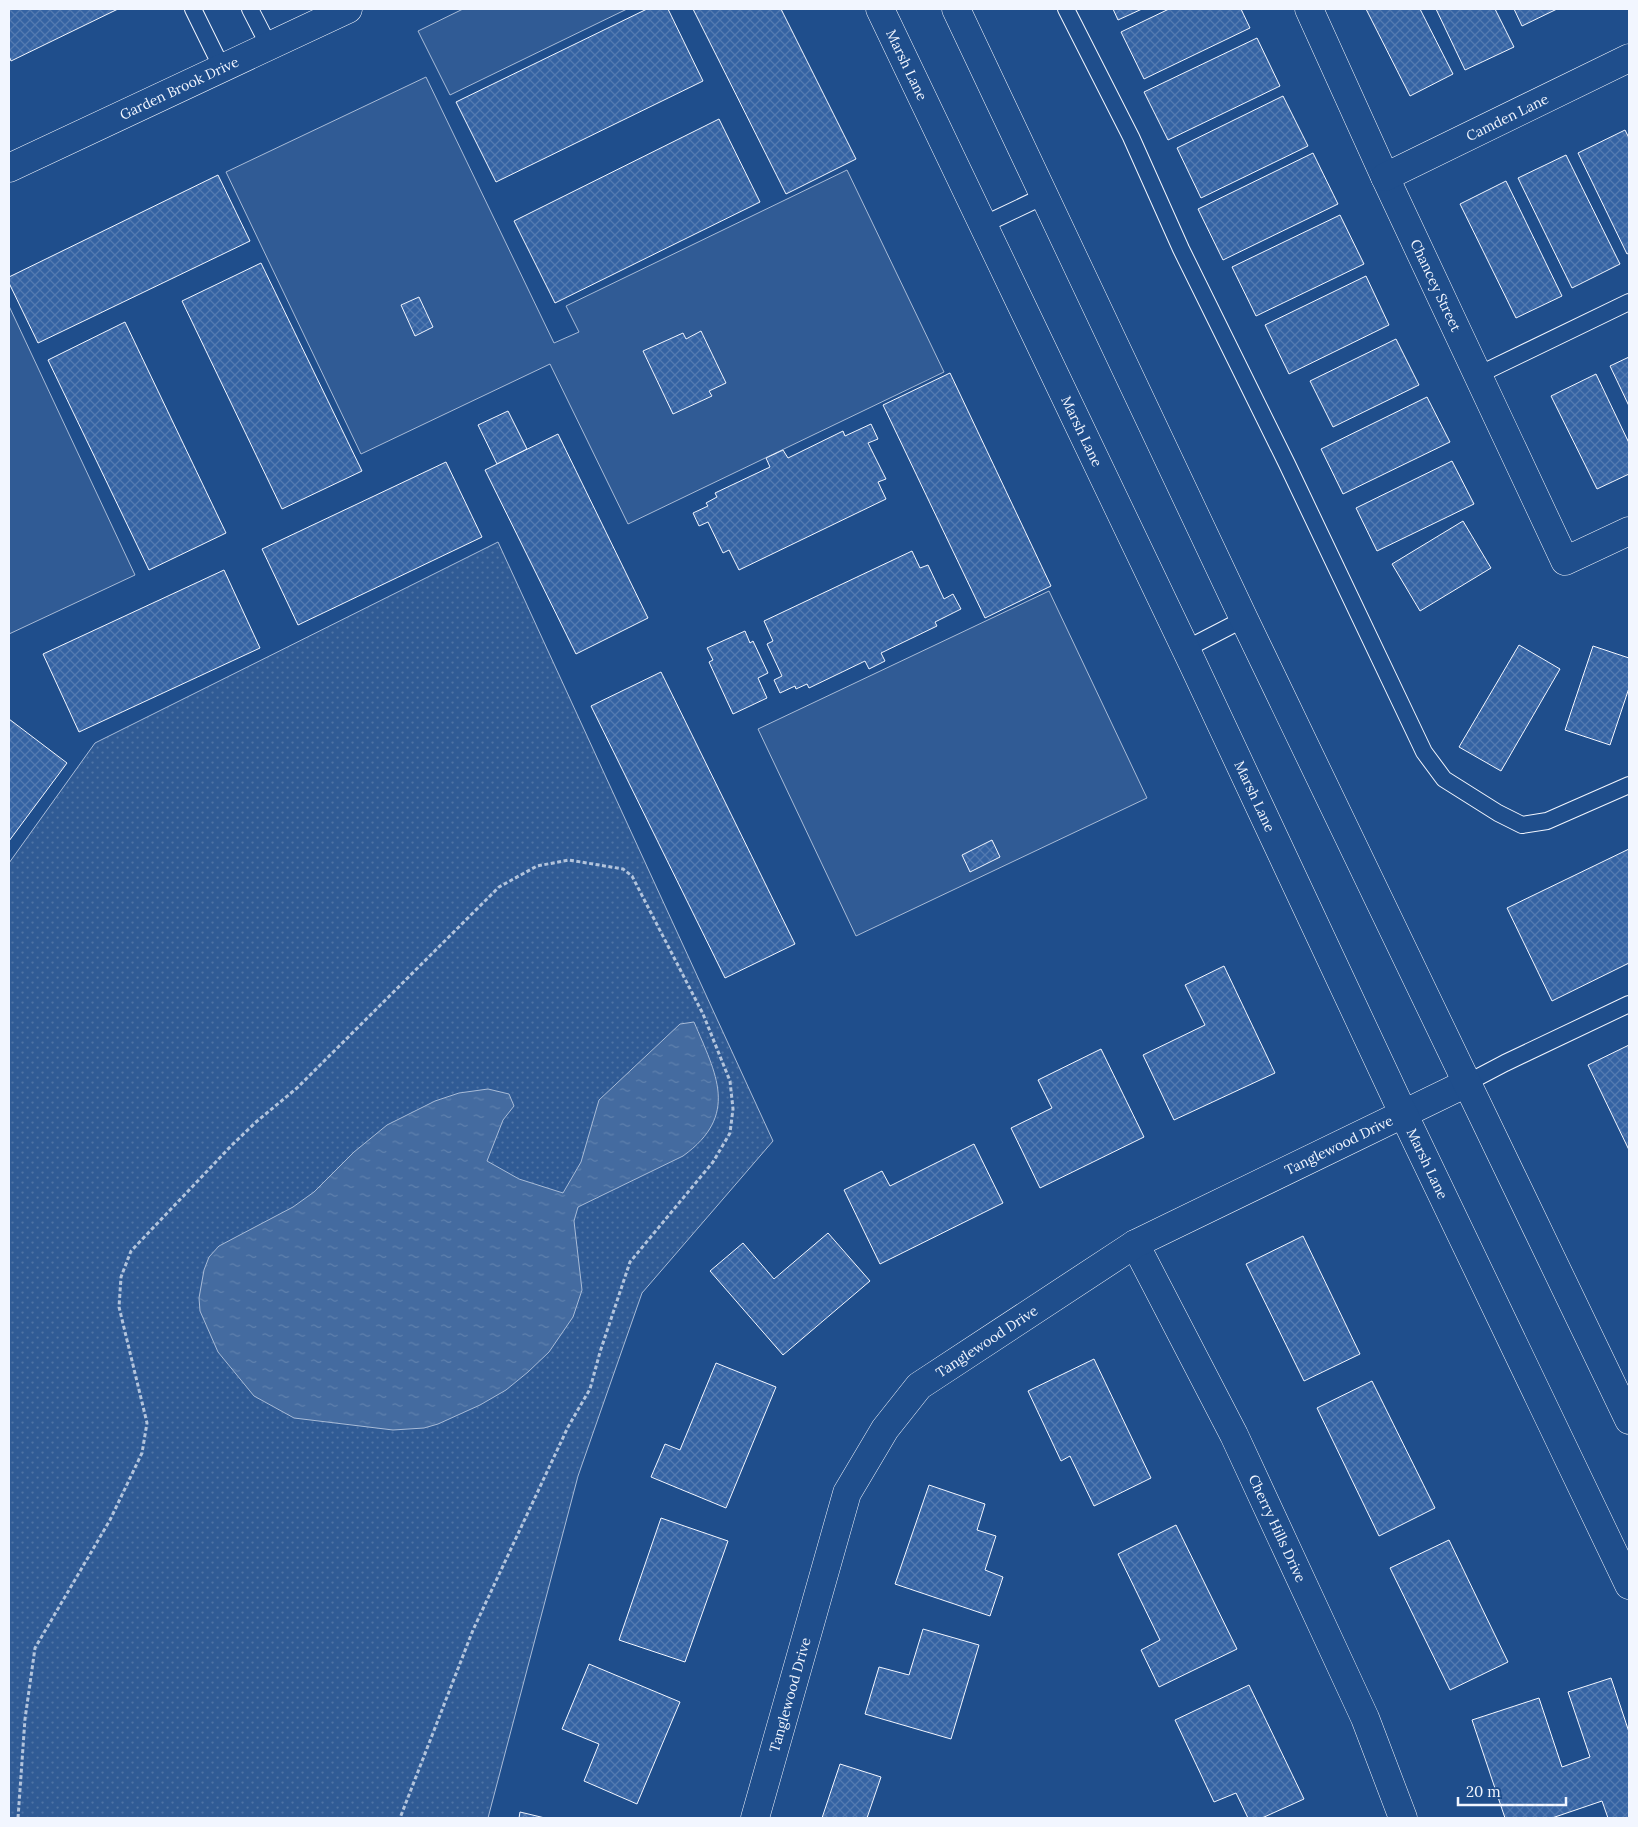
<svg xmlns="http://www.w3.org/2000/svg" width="1638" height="1827" viewBox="0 0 1638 1827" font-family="Lora,serif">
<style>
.grass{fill:url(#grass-dots);stroke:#a8bbd7}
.built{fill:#305b95;stroke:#a8bbd7}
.water{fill:url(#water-ripples);stroke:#a8bbd7}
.building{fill:url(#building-cross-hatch);stroke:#f2f6ff}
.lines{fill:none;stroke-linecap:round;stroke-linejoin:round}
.service-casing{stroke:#f2f6ff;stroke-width:18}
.minor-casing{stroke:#f2f6ff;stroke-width:29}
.tertiary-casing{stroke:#f2f6ff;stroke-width:29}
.secondary-casing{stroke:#f2f6ff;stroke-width:29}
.path{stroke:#b3c4dc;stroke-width:3;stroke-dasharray:4 2.5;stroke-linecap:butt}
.service{stroke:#1f4e8c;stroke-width:16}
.minor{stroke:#1f4e8c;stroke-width:28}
.tertiary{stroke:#1f4e8c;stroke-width:28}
.secondary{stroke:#1f4e8c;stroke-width:28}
.labels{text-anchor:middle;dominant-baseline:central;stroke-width:4;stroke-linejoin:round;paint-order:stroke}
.street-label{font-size:14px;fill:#f2f6ff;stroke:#1f4e8c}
</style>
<defs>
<pattern id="grass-dots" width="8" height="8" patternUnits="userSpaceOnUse" patternTransform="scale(1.25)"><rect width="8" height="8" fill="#305b95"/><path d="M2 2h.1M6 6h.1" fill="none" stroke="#4e73a5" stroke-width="1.8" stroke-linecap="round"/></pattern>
<pattern id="water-ripples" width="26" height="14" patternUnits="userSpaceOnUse" patternTransform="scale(1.25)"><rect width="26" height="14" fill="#446ba0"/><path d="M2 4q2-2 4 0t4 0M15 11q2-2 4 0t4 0" fill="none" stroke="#5f81ae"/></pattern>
<pattern id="building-cross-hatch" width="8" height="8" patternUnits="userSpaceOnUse" patternTransform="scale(1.25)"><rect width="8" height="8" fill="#3563a3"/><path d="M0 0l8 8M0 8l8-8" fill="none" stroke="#537ab1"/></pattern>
</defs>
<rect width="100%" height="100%" fill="#1f4e8c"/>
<!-- grass -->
<polygon class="grass" points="498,542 773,1141 642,1293 578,1476 488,1818 9,1818 9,863 95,743"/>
<!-- built -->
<g class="built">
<polygon points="463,9 627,9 450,95 418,31"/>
<polygon points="426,77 554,343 579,332 566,306 847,170 944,372 628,524 550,364 361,454 226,172"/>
<polygon points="9,306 135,575 9,634"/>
<polygon points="1049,591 1147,798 856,936 758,729"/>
</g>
<!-- water -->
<path class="water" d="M 694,1022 C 716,1074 740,1115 683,1156 L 578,1207 L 574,1221 L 582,1290 L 573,1317 L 549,1352 L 528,1372 L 506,1390 L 480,1405 L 438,1424 L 424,1428 L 393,1430 L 294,1418 L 254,1396 L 218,1352 L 200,1311 L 199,1298 L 204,1270 L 209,1257 L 219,1246 L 293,1207 L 314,1192 L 354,1152 L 387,1125 L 435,1101 L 459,1093 L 488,1089 L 509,1094 L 514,1106 L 503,1120 L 487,1161 L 519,1179 L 563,1193 L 581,1162 L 599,1100 L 680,1024 Z"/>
<!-- building -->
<g class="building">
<polygon points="9,9 118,9 11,61 9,56"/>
<polygon points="647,9 668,9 703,81 496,182 456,102"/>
<polygon points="693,9 781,9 856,159 786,194"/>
<polygon points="1113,9 1142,9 1118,20"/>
<polygon points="1169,9 1241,9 1250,28 1144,79 1121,32"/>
<polygon points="1366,9 1420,9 1453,74 1410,96"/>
<polygon points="1436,9 1495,9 1514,47 1465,70"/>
<polygon points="1514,9 1557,9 1522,26"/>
<polygon points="1257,38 1280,86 1168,140 1144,92"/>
<polygon points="1283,96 1308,146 1201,198 1177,148"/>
<polygon points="719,119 760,202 555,303 514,221"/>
<polygon points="1625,130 1629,138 1629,253 1627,254 1578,153"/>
<polygon points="1313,153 1338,204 1223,260 1198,209"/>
<polygon points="1566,155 1620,264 1572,288 1518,178"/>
<polygon points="218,175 250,241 38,343 9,283 9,277"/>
<polygon points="1506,181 1562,296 1516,318 1460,204"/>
<polygon points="1340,215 1364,264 1256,316 1232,267"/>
<polygon points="261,263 362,471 282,509 182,301"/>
<polygon points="1366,276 1389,325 1289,374 1265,325"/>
<polygon points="419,297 433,327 415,336 401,305"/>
<polygon points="125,322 226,533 149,570 48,360"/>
<polygon points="701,331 726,383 709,391 712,396 673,414 643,351 683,333 686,339"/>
<polygon points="1396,339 1419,385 1333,427 1310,381"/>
<polygon points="1629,357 1629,406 1610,366"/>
<polygon points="950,373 1051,586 985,618 883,405"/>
<polygon points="1596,374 1629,443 1629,474 1597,489 1551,396"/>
<polygon points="1427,397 1450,442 1343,494 1321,449"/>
<polygon points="508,411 527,449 497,464 478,425"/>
<polygon points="871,424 878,439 868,443 886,479 878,482 886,499 739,570 729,550 723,553 708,522 699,526 693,513 708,506 706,503 717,497 715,493 770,467 766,458 783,450 788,458 843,431 845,436"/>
<polygon points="558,434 648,618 576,654 485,470"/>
<polygon points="1452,461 1474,504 1377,551 1356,508"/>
<polygon points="446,462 482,537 298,625 262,549"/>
<polygon points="1463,521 1491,568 1420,611 1392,564"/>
<polygon points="912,551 920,568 928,565 944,599 953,594 961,609 935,622 937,626 881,653 885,661 869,669 865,661 809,688 807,684 796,689 795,686 780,693 774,680 782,676 767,644 773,641 764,621"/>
<polygon points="224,570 260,648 79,732 43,654"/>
<polygon points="745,631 750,643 753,641 768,673 758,678 767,698 733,714 709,662 713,660 707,648"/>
<polygon points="1519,645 1560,669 1501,771 1459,747"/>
<polygon points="1593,646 1629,658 1629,688 1610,745 1565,730"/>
<polygon points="661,672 795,944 725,978 591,706"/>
<polygon points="9,719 67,763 9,841"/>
<polygon points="992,840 1000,857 970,872 962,855"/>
<polygon points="1629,849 1629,963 1552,1001 1507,908"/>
<polygon points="1224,966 1275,1073 1174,1120 1143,1055 1205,1025 1185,985"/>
<polygon points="1629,1045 1629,1150 1588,1065"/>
<polygon points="1101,1049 1144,1137 1040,1188 1011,1128 1052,1108 1038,1080"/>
<polygon points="974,1144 1003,1203 880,1264 844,1190 882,1171 890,1186"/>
<polygon points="828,1233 870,1281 783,1355 710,1271 743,1243 774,1279"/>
<polygon points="1303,1236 1360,1354 1304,1381 1246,1264"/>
<polygon points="1094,1359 1151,1478 1094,1506 1070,1456 1061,1461 1028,1391"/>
<polygon points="716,1363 776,1387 726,1508 651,1477 665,1444 680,1450"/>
<polygon points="1372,1381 1435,1508 1379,1536 1317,1408"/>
<polygon points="929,1485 985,1504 977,1530 996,1536 985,1570 1003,1577 990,1616 895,1584"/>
<polygon points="661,1518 728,1541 685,1662 619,1640"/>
<polygon points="1176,1525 1237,1649 1159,1687 1141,1650 1160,1640 1118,1554"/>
<polygon points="1449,1540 1508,1662 1450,1690 1390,1568"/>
<polygon points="923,1629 979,1645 951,1739 865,1714 879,1667 909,1675"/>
<polygon points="589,1664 680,1702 637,1804 584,1781 599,1744 562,1729"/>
<polygon points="1611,1678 1629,1732 1629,1818 1608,1818 1602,1801 1552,1818 1505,1818 1472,1720 1539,1698 1562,1767 1590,1757 1568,1692"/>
<polygon points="1249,1685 1304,1799 1262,1818 1248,1818 1236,1793 1214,1802 1175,1720"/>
<polygon points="840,1764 881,1777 867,1818 822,1818"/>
<polygon points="520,1812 545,1818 519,1818"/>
</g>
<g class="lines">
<!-- service casing -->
<g class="service-casing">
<g id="service">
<polyline points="193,9 222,68"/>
<polyline points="250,9 269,46"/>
<polyline points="1066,9 1131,137 1181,249 1287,464 1424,752 1444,779 1498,813 1522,825 1547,821 1629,785"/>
<polyline points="983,225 1044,196"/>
<polyline points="1478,375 1629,302"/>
<polyline points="1186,649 1244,619"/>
<polyline points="1467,1083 1505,1063 1629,1004"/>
</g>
</g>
<!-- minor casing -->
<g class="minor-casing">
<g id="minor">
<path id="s1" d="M 1309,9 L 1385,177 L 1565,561 L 1629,531"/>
<path id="s2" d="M 1385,177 L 1629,58"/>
<path id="s3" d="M 1135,1244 L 1234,1435 L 1365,1718 L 1403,1818"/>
<path id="s4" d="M 755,1818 L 847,1493 L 885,1429 L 919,1386 L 1135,1244 L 1467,1083"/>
</g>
</g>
<!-- tertiary casing -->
<g class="tertiary-casing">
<g id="tertiary">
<path id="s5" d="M 9,168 L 348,9"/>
</g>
</g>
<!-- secondary casing -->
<g class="secondary-casing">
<g id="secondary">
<path id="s6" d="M 880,9 L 1192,662 L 1403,1113 L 1629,1585"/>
<polyline points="956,9 1244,619 1629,1420"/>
</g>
</g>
<!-- path -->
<polyline class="path" points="18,1818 25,1719 35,1648 110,1520 142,1453 147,1423 119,1307 121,1277 131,1251 232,1145 256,1122 297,1088 499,887 537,866 569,860 623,869 632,876 703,1014 730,1081 733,1109 730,1133 713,1162 630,1262 600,1352 590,1389 568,1427 473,1630 400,1818"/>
<!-- service -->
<use href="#service" class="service"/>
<!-- minor -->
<use href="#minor" class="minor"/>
<!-- tertiary -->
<use href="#tertiary" class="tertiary"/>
<!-- secondary -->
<use href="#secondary" class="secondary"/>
</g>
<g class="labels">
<!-- street labels -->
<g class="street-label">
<text stroke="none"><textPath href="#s6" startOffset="62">Marsh Lane</textPath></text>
<text stroke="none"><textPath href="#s5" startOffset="188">Garden Brook Drive</textPath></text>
<text stroke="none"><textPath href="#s2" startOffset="136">Camden Lane</textPath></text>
<text stroke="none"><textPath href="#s1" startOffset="304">Chancey Street</textPath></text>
<text stroke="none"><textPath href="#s6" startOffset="468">Marsh Lane</textPath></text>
<text stroke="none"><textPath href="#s6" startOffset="872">Marsh Lane</textPath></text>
<text stroke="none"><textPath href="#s4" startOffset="952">Tanglewood Drive</textPath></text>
<text stroke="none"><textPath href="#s6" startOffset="1278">Marsh Lane</textPath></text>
<text stroke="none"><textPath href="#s4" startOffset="548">Tanglewood Drive</textPath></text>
<text stroke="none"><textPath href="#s3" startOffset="318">Cherry Hills Drive</textPath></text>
<text stroke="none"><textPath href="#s4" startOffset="128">Tanglewood Drive</textPath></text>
</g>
</g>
<!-- border -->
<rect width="1638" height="1827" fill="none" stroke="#f2f6ff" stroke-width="20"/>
<!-- scale -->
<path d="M1458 1797v8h108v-8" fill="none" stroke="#f2f6ff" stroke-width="2.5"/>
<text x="1466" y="1797" font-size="15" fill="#f2f6ff" stroke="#1f4e8c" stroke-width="4" paint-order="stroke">20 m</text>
</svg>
